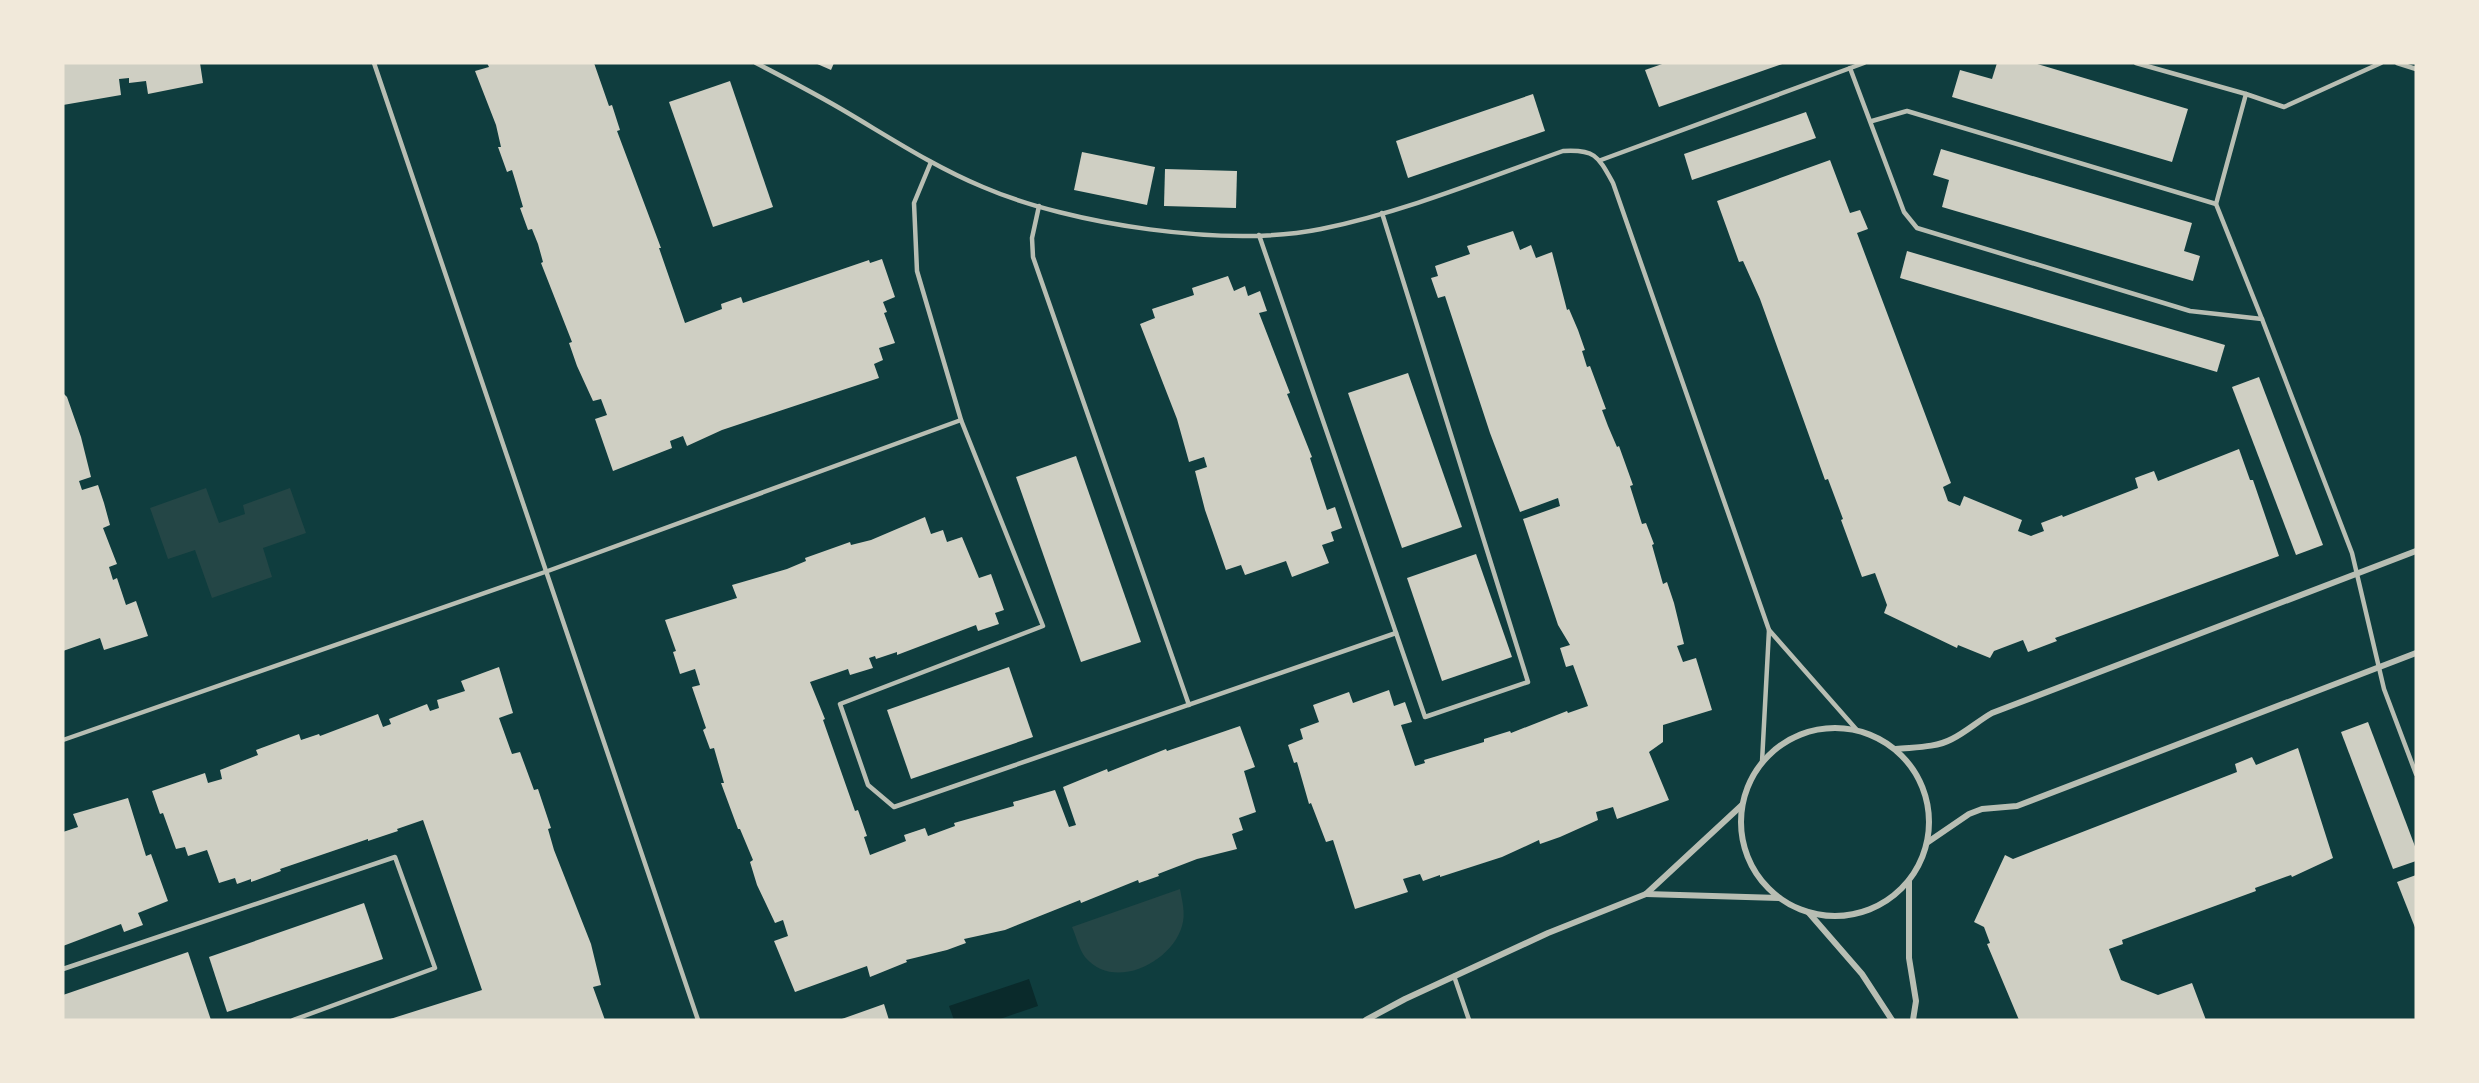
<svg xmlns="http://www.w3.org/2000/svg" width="2479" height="1083" viewBox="0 0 2479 1083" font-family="Figtree,sans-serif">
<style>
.green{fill:#244646}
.water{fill:#0a2a2b}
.building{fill:#cfcfc3}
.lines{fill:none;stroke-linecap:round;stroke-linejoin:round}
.service{stroke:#b8beb3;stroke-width:4.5}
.minor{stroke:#b8beb3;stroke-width:6}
</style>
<rect width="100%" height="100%" fill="#0f3d3e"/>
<!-- green -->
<g class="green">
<polygon points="206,488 219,523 245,514 243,505 290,488 306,533 263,548 272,577 212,598 195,550 168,559 150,508"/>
<path d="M 1180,889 C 1182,901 1186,913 1182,926 C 1172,962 1114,992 1085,957 C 1079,949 1076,936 1072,927 Z"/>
</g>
<!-- water -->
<polygon class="water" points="1029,979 1038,1006 997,1020 954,1020 949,1006"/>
<!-- building -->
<g class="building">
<polygon points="63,63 200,63 203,83 148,94 146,81 129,83 129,78 119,79 121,95 63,105"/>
<polygon points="487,63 594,63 609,106 612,105 620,130 617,131 661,248 659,248 685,323 722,309 721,304 741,297 743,303 869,260 870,263 882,259 895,297 883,302 887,312 884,313 895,343 879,348 883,360 874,364 879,378 722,430 687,446 683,436 670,441 672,448 613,471 595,419 607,415 601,399 593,401 577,366 569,343 572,342 541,263 543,262 538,244 532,229 528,230 520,208 523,207 516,183 512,170 507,172 498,147 501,147 496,125 475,71 489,67"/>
<polygon points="815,63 834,63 831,70"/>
<polygon points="1665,63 1785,63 1659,107 1645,70"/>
<polygon points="1997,63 2034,63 2188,109 2172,162 1952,97 1960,70 1992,79"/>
<polygon points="730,81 773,207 713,227 669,102"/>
<polygon points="1533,94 1545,131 1408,178 1396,141"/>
<polygon points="1806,112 1816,138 1692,180 1684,154"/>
<polygon points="1941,149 2192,223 2184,251 2200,256 2193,281 1942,207 1949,180 1933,175"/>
<polygon points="1082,152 1155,167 1147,205 1074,190"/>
<polygon points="1830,160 1850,213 1860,210 1868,229 1857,233 1951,483 1943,487 1948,501 1960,506 1964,496 2022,520 2018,531 2031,536 2044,531 2041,523 2062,515 2063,517 2138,488 2135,478 2154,471 2158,481 2239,449 2250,480 2253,480 2279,556 2055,638 2057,641 2028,652 2023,640 1994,651 1990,658 1958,645 1957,648 1884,613 1887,605 1875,573 1862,577 1841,520 1843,519 1828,479 1825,480 1760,299 1743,261 1739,262 1717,201"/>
<polygon points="1165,169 1237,171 1236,208 1164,206"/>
<polygon points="1513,231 1520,250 1531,245 1536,258 1552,252 1567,310 1569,309 1578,330 1585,350 1582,351 1587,367 1590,366 1606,409 1602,410 1608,426 1617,447 1619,446 1633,485 1630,486 1642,524 1646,523 1654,544 1652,545 1663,584 1667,582 1674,603 1684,644 1677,646 1683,662 1696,658 1712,710 1663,725 1663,742 1649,752 1669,800 1617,819 1613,807 1596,812 1598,820 1560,837 1540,844 1539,840 1502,857 1440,877 1440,875 1423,881 1420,874 1403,879 1408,892 1355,909 1333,840 1326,842 1311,803 1309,804 1297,762 1294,763 1288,745 1303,739 1300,729 1319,722 1313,705 1349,692 1353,703 1389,690 1394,706 1405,702 1412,722 1401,725 1415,766 1425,763 1424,760 1484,742 1484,739 1510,731 1511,733 1567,711 1568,713 1588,706 1573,665 1566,667 1560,648 1570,645 1558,625 1523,519 1560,506 1558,498 1520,512 1490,433 1445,296 1438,298 1431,278 1438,276 1435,266 1470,254 1467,246"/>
<polygon points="1907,251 2225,345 2217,372 1900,278"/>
<polygon points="1228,276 1234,291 1245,286 1248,296 1260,291 1267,311 1259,313 1290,393 1287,394 1312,457 1310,458 1327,510 1335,507 1342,528 1331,532 1334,541 1322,545 1329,563 1292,577 1286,561 1245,575 1241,565 1226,570 1205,510 1195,471 1207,467 1204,457 1189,462 1177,419 1140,324 1155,318 1152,309 1194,295 1192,288"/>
<polygon points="1408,373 1462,527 1402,548 1348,393"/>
<polygon points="2259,377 2323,545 2296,555 2232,387"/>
<polygon points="63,393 67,397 81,437 91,477 79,481 82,490 98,485 104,503 110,525 103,528 117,564 109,567 113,580 117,578 126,605 136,601 148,636 104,650 100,638 63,651"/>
<polygon points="1076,456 1141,642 1081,662 1016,477"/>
<polygon points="925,517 931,534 943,530 947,542 962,537 979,578 991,574 1004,610 995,613 999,624 978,631 976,625 897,655 897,652 876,659 875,656 869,658 873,668 850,675 848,669 810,682 825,719 823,720 855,811 858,810 867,836 864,837 870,855 906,841 904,835 925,828 928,836 955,826 954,823 1014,806 1013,802 1055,790 1069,827 1076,825 1063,787 1107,769 1108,772 1166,749 1167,751 1240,726 1255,767 1244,771 1256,812 1239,818 1243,830 1232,834 1237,849 1197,859 1158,874 1159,876 1139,883 1138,880 1081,903 1080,900 1005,930 964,939 966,943 947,950 906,960 907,962 870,977 867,966 795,992 774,941 788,936 783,920 775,923 757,885 750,862 753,860 740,829 738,829 721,783 724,783 714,748 710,749 703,730 706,728 692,687 700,685 695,669 680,674 673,652 676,651 665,620 737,598 732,585 787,569 806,561 805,558 850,542 851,545 871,540"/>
<polygon points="1476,554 1512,657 1442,681 1407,578"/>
<polygon points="499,667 513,713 499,718 512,754 520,752 534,790 538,789 551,828 548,829 554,850 591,944 601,985 593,987 605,1020 387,1020 482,990 423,820 397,829 398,831 368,841 368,839 280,869 281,871 251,882 251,879 237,884 235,878 219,883 207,850 188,856 185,847 176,849 163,813 160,814 152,791 205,773 208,783 222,779 220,770 258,755 256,750 299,734 301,740 319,734 320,736 378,714 383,727 391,724 389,719 427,704 430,711 439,708 437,700 465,691 461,681"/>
<polygon points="1009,667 1033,737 911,779 887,710"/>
<polygon points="2368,722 2416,849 2416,861 2393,869 2341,732"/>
<polygon points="2298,748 2333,858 2292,877 2291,875 2255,888 2256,891 2122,940 2123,944 2109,949 2121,980 2158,995 2192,983 2206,1020 2019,1020 1987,944 1990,943 1984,927 1974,922 2005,855 2013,859 2237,772 2235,764 2252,757 2256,765"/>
<polygon points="128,798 146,856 151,854 168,901 138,913 143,925 124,932 121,924 63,946 63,832 78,827 73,814"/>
<polygon points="2416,875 2416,930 2397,882"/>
<polygon points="364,903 383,959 227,1012 209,957"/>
<polygon points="188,952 211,1020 63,1020 63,995"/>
<polygon points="884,1004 889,1020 839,1020"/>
</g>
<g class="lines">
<!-- service -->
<g class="service">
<polyline points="374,63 698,1020"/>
<path d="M 756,63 C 787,79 818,95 848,113 C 892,139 935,167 983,187 C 1071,225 1227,248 1321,229 C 1404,212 1484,179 1563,151 C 1595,149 1598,156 1613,183 L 1769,630 L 1856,729"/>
<polyline points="2136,63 2246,94 2216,204"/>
<polyline points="2397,63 2416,69"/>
<polyline points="1850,68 1904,212 1917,228 2190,311 2262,319 2352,553 2384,689 2416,774"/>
<polyline points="2246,94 2284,107 2381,63"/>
<polyline points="1872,121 1907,111 2216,204 2262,319"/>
<polyline points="1601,160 1864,63"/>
<polyline points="931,162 914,203 917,271 961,420 1043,626 840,704 868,785 894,807 1396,633"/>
<polyline points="1039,206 1032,238 1033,257 1189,705"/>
<polyline points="1259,235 1425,717 1528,682 1382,213"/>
<polyline points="63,740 545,572 961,420"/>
<polyline points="1762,762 1769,630"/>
<polyline points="63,969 395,857 435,968 293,1020"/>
<polyline points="1454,976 1469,1020"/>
</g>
<!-- minor -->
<g class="minor">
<circle cx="1835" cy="822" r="94"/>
<path d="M 1896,749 C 1914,747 1935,748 1952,739 C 1966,732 1978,721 1992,713 L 2416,551"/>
<polyline points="1928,842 1969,814 1982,809 2017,806 2416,653"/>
<polyline points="1909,881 1909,958 1916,1001 1913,1020"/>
<polyline points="1646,894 1779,898"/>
<polyline points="1809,913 1862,974 1892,1020"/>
<polyline points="1366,1020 1405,999 1548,933 1646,894 1742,805"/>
</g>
</g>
<!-- border -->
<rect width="2479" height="1083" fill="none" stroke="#f1e9da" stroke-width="129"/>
</svg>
